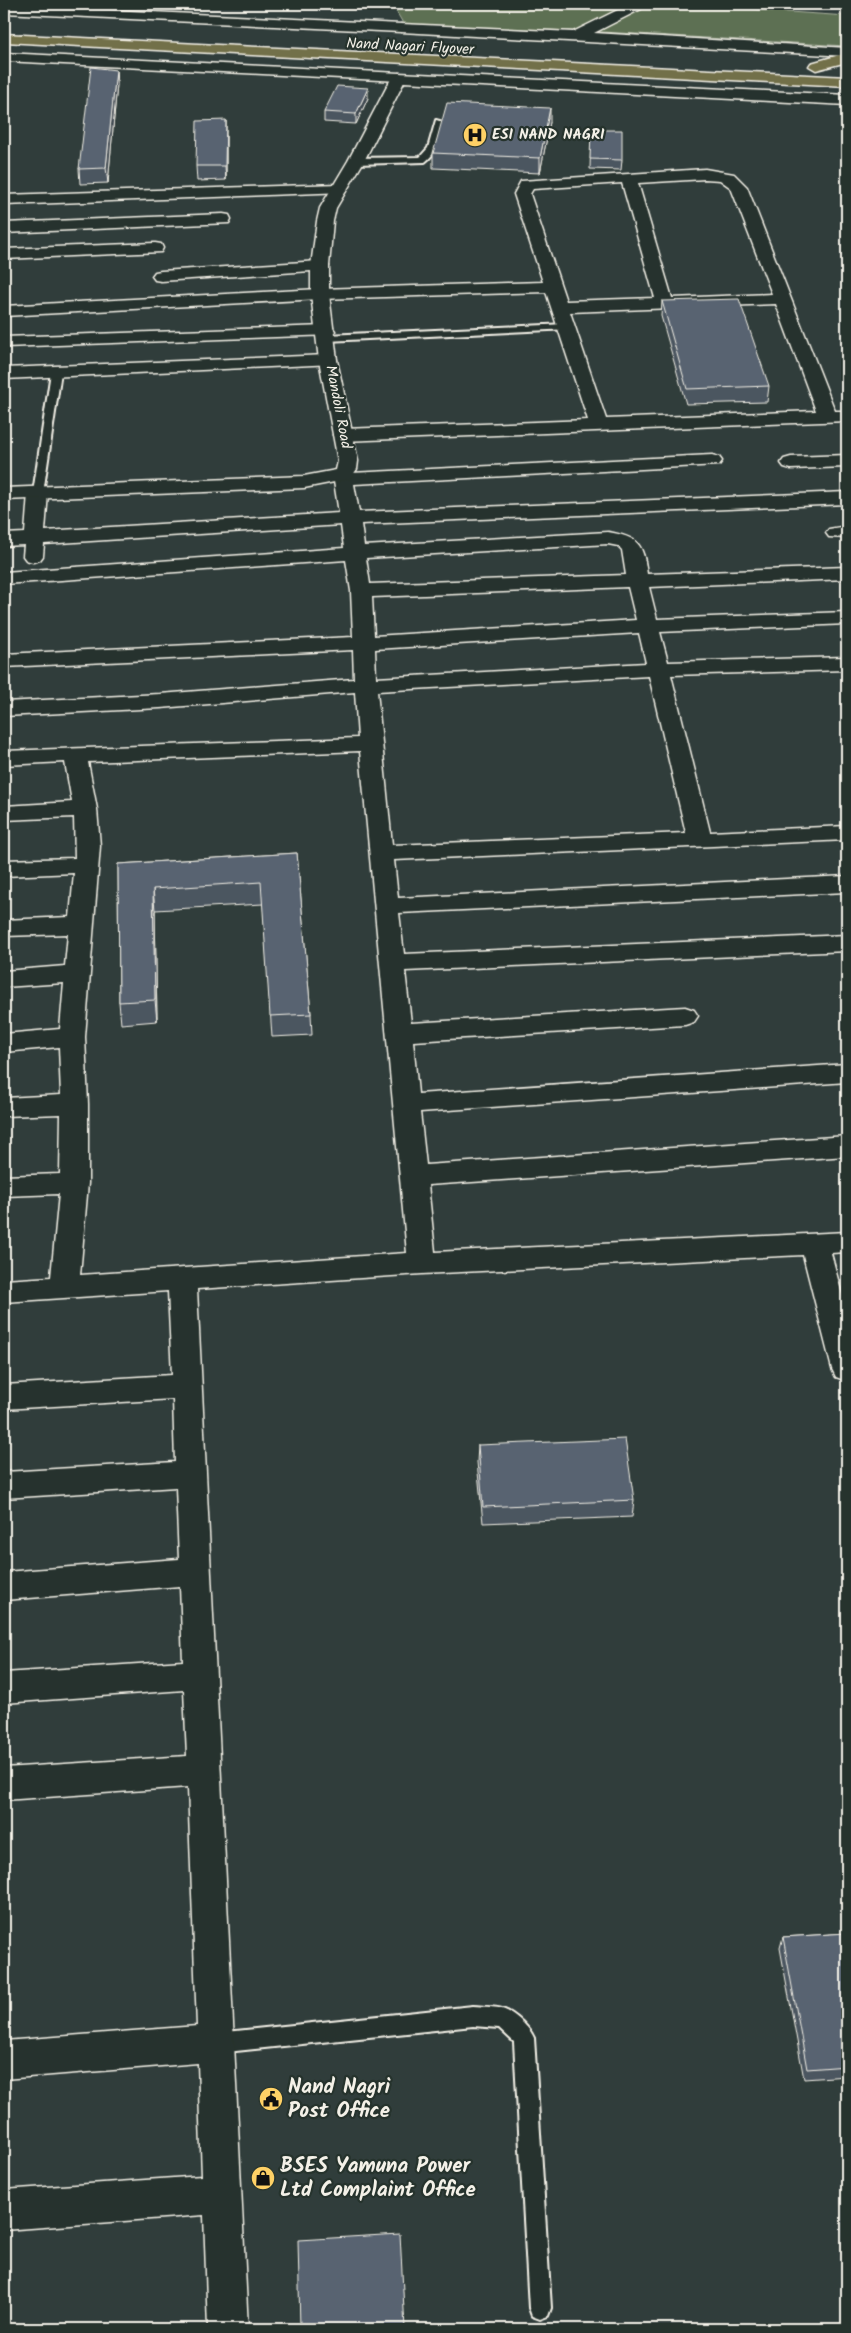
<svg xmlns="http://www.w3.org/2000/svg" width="851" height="2333" viewBox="0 0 851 2333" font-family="Kalam,sans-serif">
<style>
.green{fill:#5d6f52;stroke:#a8b09d}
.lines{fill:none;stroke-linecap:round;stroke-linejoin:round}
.service-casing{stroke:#f4f1e8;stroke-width:4}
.minor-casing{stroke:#f4f1e8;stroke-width:3}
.tertiary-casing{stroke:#f4f1e8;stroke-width:3}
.trunk-casing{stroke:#f4f1e8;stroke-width:3}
.service{fill:#26332d;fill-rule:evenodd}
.minor{fill:#26332d;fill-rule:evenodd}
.tertiary{fill:#26332d;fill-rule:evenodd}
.trunk{fill:#726f4a;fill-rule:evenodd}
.wall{fill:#4c5661;stroke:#f4f1e8}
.shaded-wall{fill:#3e464f;stroke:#f4f1e8}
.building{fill:#586471;stroke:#f4f1e8}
.labels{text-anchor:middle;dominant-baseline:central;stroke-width:4.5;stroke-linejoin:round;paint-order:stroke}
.far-street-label{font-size:15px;fill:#f4f1e8;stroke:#26332d}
.far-poi-label{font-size:15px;font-weight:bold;fill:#f4f1e8;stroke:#26332d;text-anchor:start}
.near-poi-label{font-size:21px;font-weight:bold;fill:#f4f1e8;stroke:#26332d;text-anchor:start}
</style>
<rect width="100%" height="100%" fill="#303d3b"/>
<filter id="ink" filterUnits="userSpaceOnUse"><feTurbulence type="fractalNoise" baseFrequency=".02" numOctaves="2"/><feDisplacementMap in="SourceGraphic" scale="10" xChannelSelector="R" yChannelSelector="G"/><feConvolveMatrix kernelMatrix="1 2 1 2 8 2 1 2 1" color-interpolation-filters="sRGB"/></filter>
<g filter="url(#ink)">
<!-- green -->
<polygon class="green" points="392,4 724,4 760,10 847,16 847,46 602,32 404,25"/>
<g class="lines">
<!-- service casing -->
<g class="service-casing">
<g id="service">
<path d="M 436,120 L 443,122 C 440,137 438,152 425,162 L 356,164 L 352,161 L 356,158 L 420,157 L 428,148 Z"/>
<polygon points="567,324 570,325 570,329 327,341 322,338 327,335"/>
<polygon points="56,369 61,372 43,493 38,496 33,493 51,372"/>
<path d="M 473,2006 C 497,2008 504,2005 522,2022 C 527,2027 531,2031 534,2038 L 551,2308 L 548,2316 L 540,2319 L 532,2316 L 529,2308 L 514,2042 L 499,2028 L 473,2026 L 217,2053 L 210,2050 L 207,2043 L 210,2036 L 217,2033 Z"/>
</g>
</g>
<!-- minor casing -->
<g class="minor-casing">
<g id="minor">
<polygon points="4,5 401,24 408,28 401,32 4,13"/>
<polygon points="4,53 399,73 406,77 399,81 4,61"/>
<path d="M 705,169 L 734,174 L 747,187 L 835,411 L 847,411 L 847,421 L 343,441 L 336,439 L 333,435 L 336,431 L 343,429 L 588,420 L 546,292 L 320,299 L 4,316 L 4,306 L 320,289 L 543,282 L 514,194 L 521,181 ZM 705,179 L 720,180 L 731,188 L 772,294 L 672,298 L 638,183 ZM 622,183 L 655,298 L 566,301 L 530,194 L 533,189 ZM 776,304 L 816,411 L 606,419 L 570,312 Z"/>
<polygon points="339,184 345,186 347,189 345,192 4,205 4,195"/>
<polygon points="223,214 229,215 231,219 229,223 4,233 4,223"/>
<polygon points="155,243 161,244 163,248 161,252 4,259 4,249"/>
<polygon points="320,261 326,262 329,266 326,270 161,281 155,280 152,276 155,272 161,271"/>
<polygon points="326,326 332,327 335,331 332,335 4,347 4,337"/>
<polygon points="328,355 334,356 337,360 334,364 4,379 4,368"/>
<path d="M 712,455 L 719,457 L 722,461 L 719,465 L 354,484 L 359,512 L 847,492 L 847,504 L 361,524 L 364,546 L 608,532 C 639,537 643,544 647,574 L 847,567 L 847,579 L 649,587 L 657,619 L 847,612 L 847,624 L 660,632 L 668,662 L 847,657 L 847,670 L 671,675 L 710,832 L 847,826 L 847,840 L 394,860 L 398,898 L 847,876 L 847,892 L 399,913 L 404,954 L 847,935 L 847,951 L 405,971 L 411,1023 L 685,1007 L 694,1010 L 698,1016 L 694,1022 L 685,1025 L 413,1041 L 418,1094 L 847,1064 L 847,1082 L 420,1112 L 426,1165 L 847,1136 L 847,1156 L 428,1185 L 435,1252 L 847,1232 L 847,1252 L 831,1253 L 847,1314 L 847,1381 L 836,1377 L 832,1369 L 803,1255 L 422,1274 L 197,1289 L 248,2329 L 208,2329 L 204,2215 L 4,2230 L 4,2190 L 202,2176 L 198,2063 L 4,2079 L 4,2041 L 197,2026 L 188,1787 L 4,1800 L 4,1768 L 187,1756 L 184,1690 L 4,1703 L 4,1673 L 183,1661 L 180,1586 L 4,1600 L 4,1572 L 179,1559 L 176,1487 L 4,1498 L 4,1472 L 175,1462 L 173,1399 L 4,1409 L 4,1385 L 172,1375 L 168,1291 L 4,1302 L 4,1280 L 51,1277 L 59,1194 L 4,1196 L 4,1176 L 60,1174 L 61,1114 L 4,1116 L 4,1098 L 61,1095 L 59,1047 L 4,1052 L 4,1034 L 60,1029 L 64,983 L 4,987 L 4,971 L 65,966 L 68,934 L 4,936 L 4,920 L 70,917 L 74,873 L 4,876 L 4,860 L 75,858 L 74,817 L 4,820 L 4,806 L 72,802 L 65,762 L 4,765 L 4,751 L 358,738 L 355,692 L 160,708 L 4,716 L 4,702 L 160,694 L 354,679 L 353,650 L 4,667 L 4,654 L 353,637 L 351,591 L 346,560 L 4,584 L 4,572 L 344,548 L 341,525 L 44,544 L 43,556 L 40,560 L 33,562 L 26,560 L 23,556 L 24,545 L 4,546 L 4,534 L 25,533 L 28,493 L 31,489 L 38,487 L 45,489 L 48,493 L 45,531 L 339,513 L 333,475 L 336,471 L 343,469 L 351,473 ZM 608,544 L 618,546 L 622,550 L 626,575 L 370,584 L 366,558 ZM 628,587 L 636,620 L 374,636 L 372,597 ZM 639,633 L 646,663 L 376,678 L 375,649 ZM 649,676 L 686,833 L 392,845 L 377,691 ZM 360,751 L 407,1253 L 80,1275 L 88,1183 L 88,1104 L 85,1037 L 100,846 L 97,809 L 88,762 Z"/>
<polygon points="847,455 847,467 791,469 784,467 781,463 784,459 791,457"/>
<polygon points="847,526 847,538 829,537 826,533 829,529"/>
</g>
</g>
<!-- tertiary casing -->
<g class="tertiary-casing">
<g id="tertiary">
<polygon points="630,4 647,4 645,7 594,33 847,48 847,56 401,32 394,28 401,24 573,32"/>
<polygon points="399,73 847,95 847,105 404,82 364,161 336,208 333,221 329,266 329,294 337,360 358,461 357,469 350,479 304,488 4,500 4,488 304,476 336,470 338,461 319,360 311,294 311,266 317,221 320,208 348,161 392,77"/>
</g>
</g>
<!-- trunk casing -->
<g class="trunk-casing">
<g id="trunk">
<polygon points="4,34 847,77 847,86 4,42"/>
<polygon points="847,53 847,62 816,70 809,66 811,63"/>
</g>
</g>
<!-- service -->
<use href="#service" class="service"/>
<!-- minor -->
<use href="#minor" class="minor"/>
<!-- tertiary -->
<use href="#tertiary" class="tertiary"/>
<!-- trunk -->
<use href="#trunk" class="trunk"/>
</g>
<!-- wall -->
<g class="wall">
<polygon points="116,70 117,84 108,183 80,184 79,169"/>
<polygon points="368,98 356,124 324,122 324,112"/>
<polygon points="550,122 540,173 433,168 433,153"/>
<polygon points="591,130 622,160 621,170 590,169"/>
<polygon points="226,135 226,180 197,181 196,166"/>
<polygon points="662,301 769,386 767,402 686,404 661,316"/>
<polygon points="297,853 311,1014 312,1035 272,1037 263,904 155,910 157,1021 121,1024 119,1002 118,864"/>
<polygon points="478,1445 634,1500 632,1517 483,1523 477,1462"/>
<polygon points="847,1933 847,2076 804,2079 780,1948 783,1937"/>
</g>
<!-- shaded-wall -->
<g class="shaded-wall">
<polygon points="116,70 117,84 108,183 106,168"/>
<polygon points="368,88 368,98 356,124 356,114"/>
<polygon points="550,108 550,122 540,173 540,158"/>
<polygon points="226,120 226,180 225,166"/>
<polygon points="153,889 155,910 157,1021 155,1000"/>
</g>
<!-- building -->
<g class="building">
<polygon points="91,67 116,70 106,168 79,169"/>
<polygon points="337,86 368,88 356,114 324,112"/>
<polygon points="447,103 550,108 540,158 433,153"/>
<polygon points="226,120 225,166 196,166 197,121"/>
<polygon points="591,130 622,130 622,160 590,159"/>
<polygon points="739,299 769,386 687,389 662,301"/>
<polygon points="297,853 311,1014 270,1016 261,882 153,889 155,1000 119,1002 118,864"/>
<polygon points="625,1439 634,1500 483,1507 478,1445"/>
<polygon points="847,1933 847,2066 807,2069 783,1937"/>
<polygon points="400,2234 405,2329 300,2329 298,2240"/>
</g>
</g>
<!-- icons -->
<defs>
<g id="hospital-disc" transform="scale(1.25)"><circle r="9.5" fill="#ffd166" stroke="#26332d"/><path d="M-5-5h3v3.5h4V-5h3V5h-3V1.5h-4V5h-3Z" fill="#111"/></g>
<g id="civic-disc" transform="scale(1.25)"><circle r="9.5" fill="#ffd166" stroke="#26332d"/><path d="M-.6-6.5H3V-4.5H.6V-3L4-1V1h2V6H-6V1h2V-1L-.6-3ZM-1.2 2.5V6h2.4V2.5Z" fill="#111"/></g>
<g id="shop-disc" transform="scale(1.25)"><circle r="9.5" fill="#ffd166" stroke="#26332d"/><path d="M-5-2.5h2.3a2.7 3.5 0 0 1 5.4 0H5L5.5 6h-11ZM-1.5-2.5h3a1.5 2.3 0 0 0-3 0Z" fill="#111"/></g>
</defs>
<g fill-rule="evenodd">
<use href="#hospital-disc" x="475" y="135"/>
<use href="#civic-disc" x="271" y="2099"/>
<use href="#shop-disc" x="263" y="2178"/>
</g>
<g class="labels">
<!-- far-street labels -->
<g class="far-street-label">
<text transform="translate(410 47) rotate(3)">Nand Nagari Flyover</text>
<text transform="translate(338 407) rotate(79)">Mandoli Road</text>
</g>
<!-- far-poi labels -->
<g class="far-poi-label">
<text x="492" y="135">ESI NAND NAGRI</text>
</g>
<!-- near-poi labels -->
<g class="near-poi-label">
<text x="288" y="2087">Nand Nagri<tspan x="288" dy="24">Post Office</tspan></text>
<text x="280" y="2166">BSES Yamuna Power<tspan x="280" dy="24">Ltd Complaint Office</tspan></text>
</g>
</g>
<!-- margin -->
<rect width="851" height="2333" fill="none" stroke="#26332d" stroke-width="20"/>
<rect x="10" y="10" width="831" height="2313" fill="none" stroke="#f4f1e8" stroke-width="2" filter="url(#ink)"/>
</svg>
